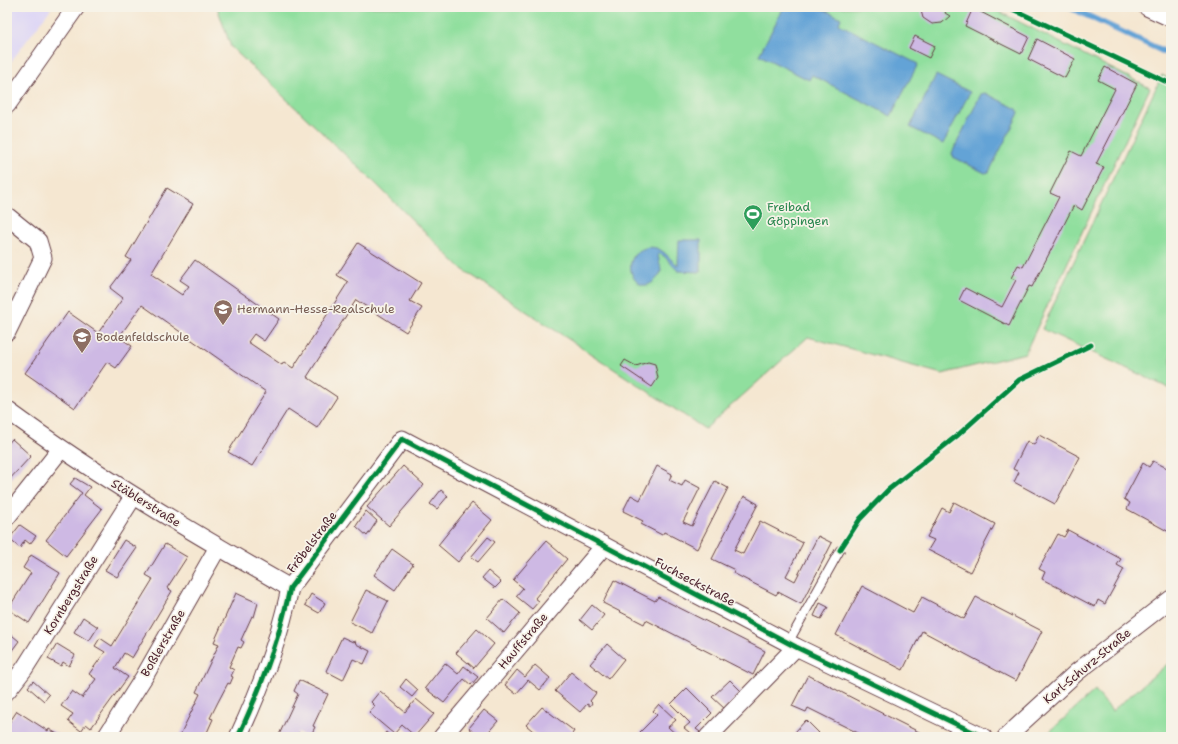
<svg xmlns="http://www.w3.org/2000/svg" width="1178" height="744" viewBox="0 0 1178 744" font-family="'Shantell Sans',sans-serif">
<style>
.built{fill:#ddd5f6}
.green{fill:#90df9e;stroke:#6d7f64}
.water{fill:#63a3d6;stroke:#566180}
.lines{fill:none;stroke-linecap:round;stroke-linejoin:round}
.stream{stroke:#63a3d6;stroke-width:6}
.building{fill:#ceb9e4}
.lane-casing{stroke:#643d44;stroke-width:10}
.street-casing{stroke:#643d44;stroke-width:19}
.lane{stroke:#fff;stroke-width:8}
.street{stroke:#fff;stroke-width:17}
.cycleway-casing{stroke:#f7f3e8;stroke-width:8}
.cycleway{stroke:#00873e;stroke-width:5}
.labels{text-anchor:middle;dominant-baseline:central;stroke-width:3.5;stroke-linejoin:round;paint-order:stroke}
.leisure-label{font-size:12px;fill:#27864d;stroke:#f7f3e8;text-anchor:start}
.education-label{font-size:12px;fill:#785e54;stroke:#f7f3e8;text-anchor:start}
.street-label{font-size:12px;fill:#4a1f2b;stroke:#f7f3e8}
</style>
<rect width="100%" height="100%" fill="#f7f3e8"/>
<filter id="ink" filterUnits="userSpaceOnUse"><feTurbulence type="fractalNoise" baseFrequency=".025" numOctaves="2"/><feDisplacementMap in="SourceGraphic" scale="8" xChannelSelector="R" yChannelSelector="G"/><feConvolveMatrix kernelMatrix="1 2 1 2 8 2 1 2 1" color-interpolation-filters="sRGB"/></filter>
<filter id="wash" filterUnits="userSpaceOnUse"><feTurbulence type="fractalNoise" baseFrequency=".012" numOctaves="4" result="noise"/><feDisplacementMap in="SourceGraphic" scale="16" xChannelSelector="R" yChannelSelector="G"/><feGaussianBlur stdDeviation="0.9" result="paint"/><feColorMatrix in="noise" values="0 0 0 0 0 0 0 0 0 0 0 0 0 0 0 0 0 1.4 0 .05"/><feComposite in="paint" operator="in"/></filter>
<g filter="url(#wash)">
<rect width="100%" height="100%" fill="#f5e7d1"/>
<!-- built -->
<polygon class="built" points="7,7 52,7 7,67"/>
<!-- green -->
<g class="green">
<polygon points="217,7 990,7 1150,88 1025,353 942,374 808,337 705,429 462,269 369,177 231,47"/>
<polygon points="1162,75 1171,80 1171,389 1042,329"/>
<polygon points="1171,661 1171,737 1044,737 1095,690 1112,711"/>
</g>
<!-- water -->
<g class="water">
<polygon points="784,7 819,7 841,18 839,24 918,64 891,116 812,75 809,80 759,55"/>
<polygon points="936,75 970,92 943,144 910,127"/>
<polygon points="985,93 1017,109 1019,113 989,172 985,173 953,157 952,153 981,94"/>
<path d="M 679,240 L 701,240 L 701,272 L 678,271 L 664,256 L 658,253 C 658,258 661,266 661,271 C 660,275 657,279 654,281 C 637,297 620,263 639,251 C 645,247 652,246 659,249 C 667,253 671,261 678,265 Z"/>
</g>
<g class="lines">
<!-- stream -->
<polyline class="stream" points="1069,7 1171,55"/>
</g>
<g id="blocks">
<!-- building -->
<g class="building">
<polygon points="920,7 948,7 945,13 950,16 942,23 932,24 923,18"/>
<polygon points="973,8 1029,37 1021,54 965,26"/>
<polygon points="915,36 935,46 929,58 909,48"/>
<polygon points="1037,39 1075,59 1065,78 1028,59"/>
<polygon points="1105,67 1137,84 1096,164 1104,167 1082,210 1074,205 1032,287 1029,286 1009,326 959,300 965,288 1002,307 1016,280 1011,278 1018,265 1023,267 1059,197 1050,193 1071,151 1081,156 1115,89 1098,80"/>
<polygon points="167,188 193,204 151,274 182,295 189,286 180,280 195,260 279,319 264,341 254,334 248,342 282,365 284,362 293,368 348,282 337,275 358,243 421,283 410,301 422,308 406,332 356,300 307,377 337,397 317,428 288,409 252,466 228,452 266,392 142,305 119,337 132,346 116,368 107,362 75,408 25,373 68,312 98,333 123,298 110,288 131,260 126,257"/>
<polygon points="625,360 636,366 648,362 655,364 658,378 652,387 621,366"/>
<polygon points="1039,435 1080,457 1055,504 1014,482 1019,472 1013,469 1027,441 1034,445"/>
<polygon points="12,439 31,456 7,482 7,445"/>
<polygon points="1153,461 1171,470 1171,533 1127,509 1130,503 1124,499 1143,463 1149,467"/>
<polygon points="403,466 424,485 389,526 367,507"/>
<polygon points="657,466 672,474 669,480 682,486 685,480 700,488 683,522 692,526 715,481 728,488 697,549 664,532 662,535 641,524 643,521 623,511 631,495 640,500"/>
<polygon points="75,478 90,487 84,495 102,509 66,556 46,540 82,493 70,484"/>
<polygon points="441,490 448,496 437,509 430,504"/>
<polygon points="744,496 758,504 734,550 743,554 760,521 803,543 786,576 795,581 818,536 832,543 801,604 778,592 776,595 733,573 735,570 712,559"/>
<polygon points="954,502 995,524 970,572 928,550 934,540 927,537 942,508 949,512"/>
<polygon points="472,503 492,520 458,562 438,545"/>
<polygon points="366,511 377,521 367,536 356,526"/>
<polygon points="20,525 36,536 30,544 25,540 20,548 9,539"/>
<polygon points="1068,530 1121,559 1117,565 1124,569 1105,604 1098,600 1095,607 1042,579 1045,572 1039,569 1058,534 1064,537"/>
<polygon points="488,537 495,542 478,562 471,557"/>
<polygon points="124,540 137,548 117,577 105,570"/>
<polygon points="546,541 567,559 535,598 539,601 532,609 516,596 523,588 513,580"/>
<polygon points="165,544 187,557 167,588 172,591 132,658 124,653 115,668 128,677 91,728 86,724 81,731 68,721 73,714 61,706 72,691 82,698 96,679 89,674 105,652 95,646 100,638 112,646 153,579 146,575"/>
<polygon points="392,549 413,564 395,590 374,575"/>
<polygon points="31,555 60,573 29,623 8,609 31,573 23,568"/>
<polygon points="488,571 501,582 495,588 482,578"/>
<polygon points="614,580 655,601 658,597 765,651 753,675 646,620 644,624 603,603"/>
<polygon points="862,586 913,613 922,597 964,619 976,597 1042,631 1016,681 922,631 903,670 836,635"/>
<polygon points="366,590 388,601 372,633 350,622"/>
<polygon points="236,593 258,603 254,617 252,616 241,640 244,642 241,648 238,647 229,667 234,670 231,676 233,677 230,684 228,683 218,702 210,718 213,719 205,737 179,737 200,694 196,692 219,644 214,642"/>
<polygon points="311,594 325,603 319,613 305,605"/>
<polygon points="503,599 520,613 504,633 487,618"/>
<polygon points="820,603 828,607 821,619 814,616"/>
<polygon points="592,605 604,615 592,630 580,620"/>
<polygon points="83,617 98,627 89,641 74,632"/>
<polygon points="477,629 494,644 474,668 456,653"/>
<polygon points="7,631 19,641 7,657"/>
<polygon points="342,637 353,642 355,641 356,644 370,651 364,664 353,659 343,680 326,671"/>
<polygon points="57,644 75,655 69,666 63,662 61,666 48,659"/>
<polygon points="607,644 624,659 608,679 590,664"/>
<polygon points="445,663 458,674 464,666 478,677 471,685 464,679 444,703 425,688"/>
<polygon points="535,665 550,678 540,690 528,680 516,694 505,685 517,670 525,677"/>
<polygon points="571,672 596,693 590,701 592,703 590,706 587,704 580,712 555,691"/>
<polygon points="808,675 895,720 929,737 866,737 808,708 806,712 792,706"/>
<polygon points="406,679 418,690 412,697 400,687"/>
<polygon points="299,680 328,694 313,726 315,727 310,737 298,733 296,737 278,737 298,694 294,691"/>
<polygon points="730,680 742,692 725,709 712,697"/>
<polygon points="33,681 49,695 44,701 28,687"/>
<polygon points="687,688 712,713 696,729 700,732 695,737 684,728 690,723 671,704"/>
<polygon points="380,691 405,712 416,699 434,714 415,736 402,725 394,734 369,713 375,706 371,702"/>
<polygon points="659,704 676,720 668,727 679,737 645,737 640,732 657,715 653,711"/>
<polygon points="542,707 574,731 570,737 540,737 526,725"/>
<polygon points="484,710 498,721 484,737 480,737 469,728"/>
<polygon points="17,711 48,731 49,729 62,737 7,737 7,726"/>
<polygon points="806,720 819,733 815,737 800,737 795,732"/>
<polygon points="386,732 392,737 381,737"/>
</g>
</g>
</g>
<g filter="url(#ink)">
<use href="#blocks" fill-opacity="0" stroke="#643d44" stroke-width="1"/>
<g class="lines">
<!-- lane casing -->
<g class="lane-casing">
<polyline id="lane" points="788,643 840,550"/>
</g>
<!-- street casing -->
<g class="street-casing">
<g id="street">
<polyline points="1147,7 1171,18"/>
<polyline points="7,105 76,7"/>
<polyline points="7,216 38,241 43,258 7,332"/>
<path d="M 7,410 C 97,476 193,533 290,588"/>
<polyline points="7,517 61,449"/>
<polyline points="7,691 24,669 133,497"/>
<polyline points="106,737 144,677 218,547"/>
<path d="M 238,737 C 259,692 280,637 290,588 L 402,439 L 796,647 L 983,737"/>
<polyline points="442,737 604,546"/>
<polyline points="708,737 796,647"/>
<polyline points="1006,737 1077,672 1171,599"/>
</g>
</g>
<!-- lane -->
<use href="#lane" class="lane"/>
<!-- street -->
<use href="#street" class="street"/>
<!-- cycleway casing -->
<g class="cycleway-casing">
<g id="cycleway">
<polyline points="1008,7 1171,84"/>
<polyline points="840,550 860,519 888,490 958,435 1019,380 1091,345"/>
<path d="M 238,737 C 259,692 280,637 290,588 L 402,439 L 796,647 L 983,737"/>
</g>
</g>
<!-- cycleway -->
<use href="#cycleway" class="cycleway"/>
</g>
</g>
<!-- icons -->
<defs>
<g id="stadium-pin" transform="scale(1)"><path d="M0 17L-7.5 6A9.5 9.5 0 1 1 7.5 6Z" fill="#2e9e5b" stroke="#f7f3e8"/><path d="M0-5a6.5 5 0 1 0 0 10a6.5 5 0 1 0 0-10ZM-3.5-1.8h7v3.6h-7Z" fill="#fff"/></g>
<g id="school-pin" transform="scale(1)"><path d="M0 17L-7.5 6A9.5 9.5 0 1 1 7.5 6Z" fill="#8d6e63" stroke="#f7f3e8"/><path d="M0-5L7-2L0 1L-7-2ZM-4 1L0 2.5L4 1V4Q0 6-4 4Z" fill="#fff"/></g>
</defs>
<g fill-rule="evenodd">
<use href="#stadium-pin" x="753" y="214"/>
<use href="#school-pin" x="223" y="309"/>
<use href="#school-pin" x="82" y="337"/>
</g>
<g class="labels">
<!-- leisure labels -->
<g class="leisure-label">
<text x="767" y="207">Freibad<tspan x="767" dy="14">Göppingen</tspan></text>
</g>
<!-- education labels -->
<g class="education-label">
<text x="237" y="309">Hermann-Hesse-Realschule</text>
<text x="96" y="337">Bodenfeldschule</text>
</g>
<!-- street labels -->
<g class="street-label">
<text transform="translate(146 503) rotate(32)">Stäblerstraße</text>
<text transform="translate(312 542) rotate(-53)">Fröbelstraße</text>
<text transform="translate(695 582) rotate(28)">Fuchseckstraße</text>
<text transform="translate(71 595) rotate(-58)">Kornbergstraße</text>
<text transform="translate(523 641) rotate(-50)">Hauffstraße</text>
<text transform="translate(163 643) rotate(-60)">Boßlerstraße</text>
<text transform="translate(1087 666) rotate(-40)">Karl-Schurz-Straße</text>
</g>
</g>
<!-- margin -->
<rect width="1178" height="744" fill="none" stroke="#f7f3e8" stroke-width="24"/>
</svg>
